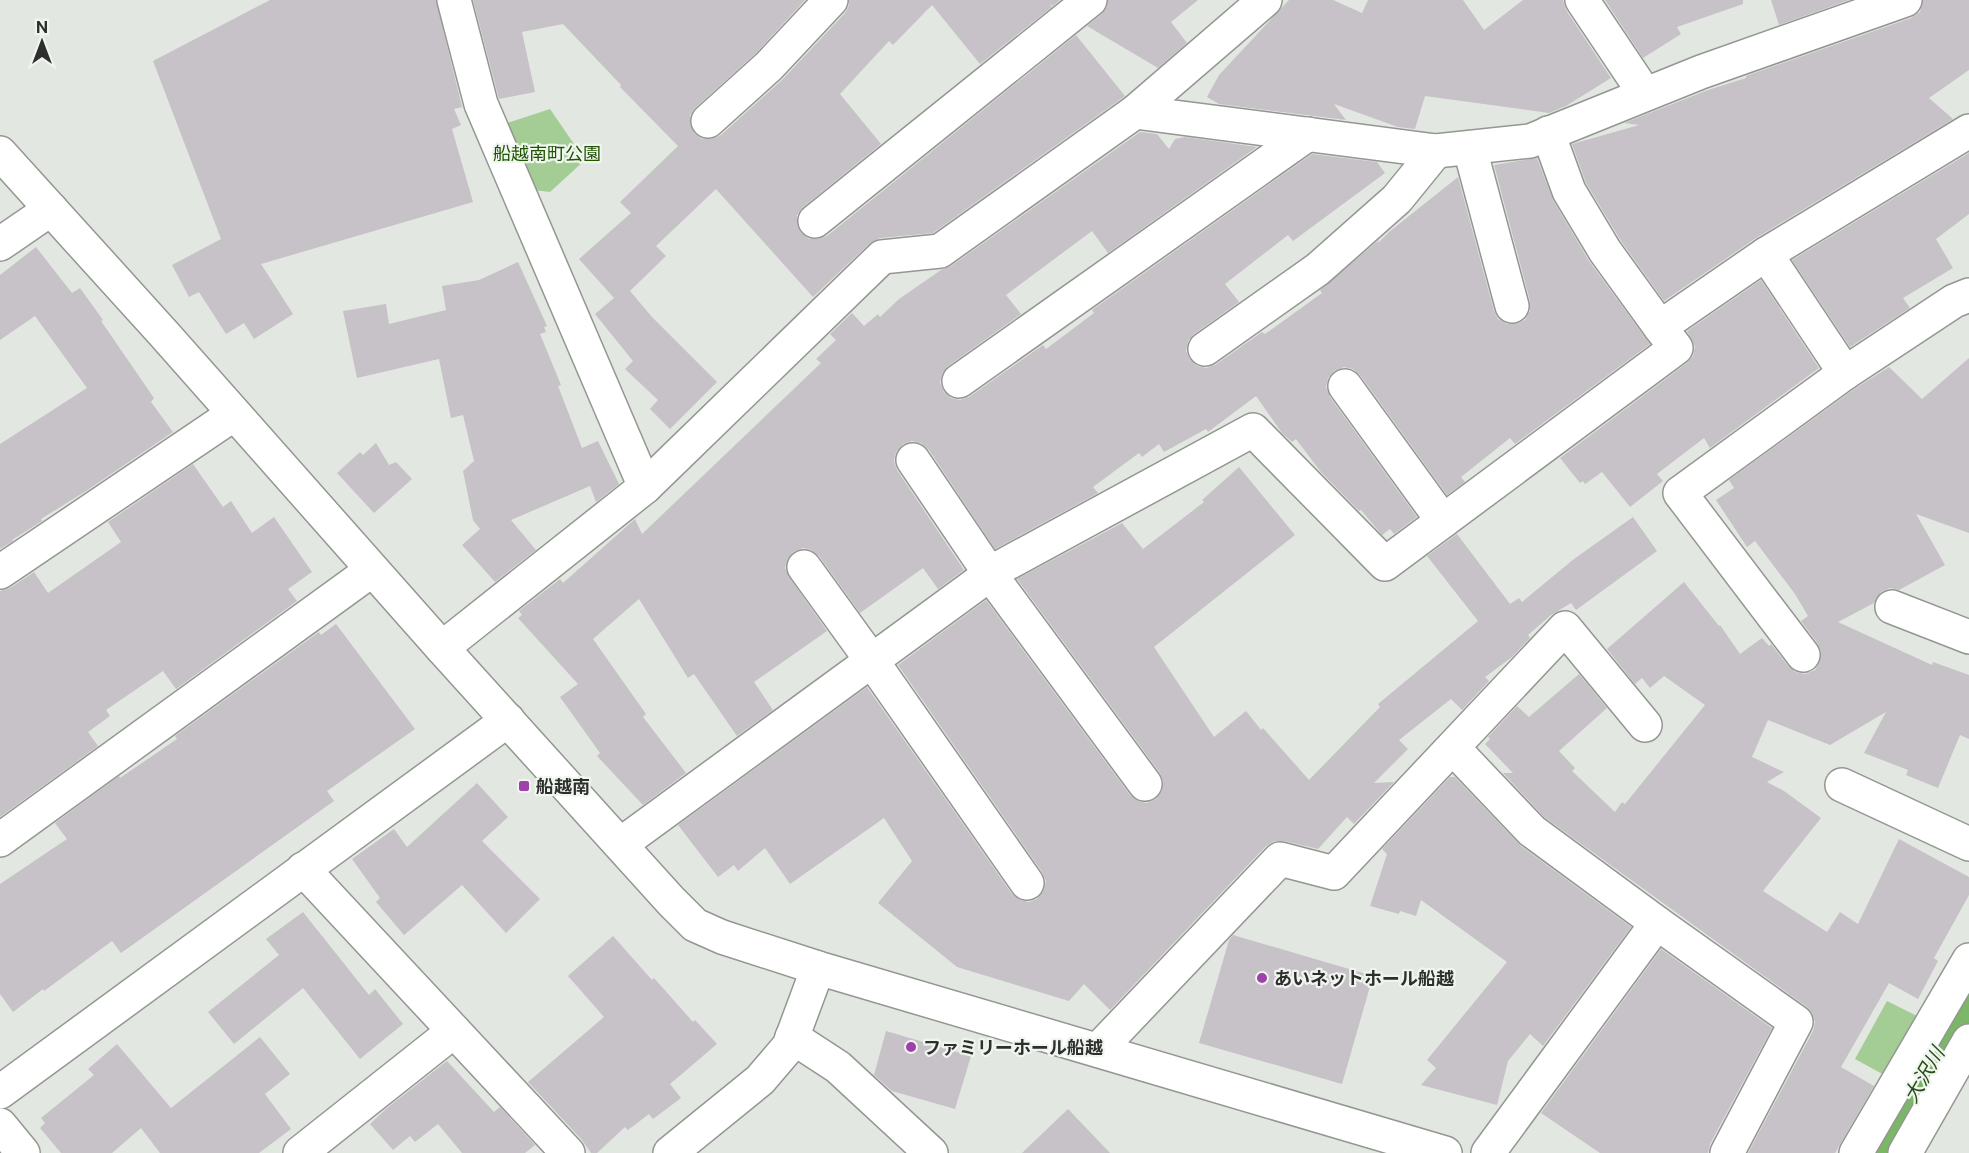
<svg xmlns="http://www.w3.org/2000/svg" width="1969" height="1153" viewBox="0 0 1969 1153" font-family="'Public Sans','Noto Sans JP',sans-serif">
<style>
.green{fill:#a4cd96}
.lines{fill:none;stroke-linecap:round;stroke-linejoin:round}
.river{stroke:#7cb768;stroke-width:64}
.building{fill:#c6c2c7}
.minor-casing{stroke:#939791;stroke-width:36}
.minor{stroke:#fff;stroke-width:33}
.poi-dot{fill:#9e41ab;stroke:#f0f5ef;stroke-width:2}
.labels{text-anchor:middle;dominant-baseline:central;stroke-width:4.5;stroke-linejoin:round;paint-order:stroke}
.park-label{font-size:18px;fill:#1e5400;stroke:#f0f5ef}
.poi-label{font-size:18px;font-weight:bold;fill:#2d2f2d;stroke:#f0f5ef;text-anchor:start}
.water-label{font-size:20px;font-style:italic;fill:#284e18;stroke:#f0f5ef}
</style>
<rect width="100%" height="100%" fill="#e3e7e1"/>
<!-- green -->
<g class="green">
<polygon points="550,109 585,160 550,192 533,190 504,124"/>
<polygon points="1887,1001 1919,1017 1886,1076 1855,1059"/>
</g>
<g class="lines">
<!-- river -->
<polyline class="river" points="1879,1153 1969,997"/>
</g>
<!-- building -->
<g class="building">
<polygon points="270,0 436,0 462,107 454,109 461,125 452,129 473,202 261,264 293,314 254,339 244,323 226,334 199,292 189,297 172,265 221,239 153,61"/>
<polygon points="473,0 805,0 756,53 695,108 690,115 690,124 694,133 702,139 711,139 721,135 783,79 845,13 849,5 849,0 1060,0 1053,6 1050,4 1052,7 980,64 932,5 893,45 889,41 840,94 881,144 803,207 797,215 797,224 801,233 809,239 818,239 827,236 1076,35 1125,96 933,233 880,238 870,243 813,297 716,189 656,246 666,256 630,291 652,317 717,382 670,429 650,409 658,400 625,369 633,361 595,314 614,298 579,259 631,213 620,202 678,146 620,87 621,85 563,24 522,32 535,92 499,99"/>
<polygon points="1108,0 1198,0 1171,22 1187,43 1158,68 1087,26 1102,14 1107,7"/>
<polygon points="1289,0 1333,0 1362,13 1368,0 1463,0 1484,30 1523,0 1563,0 1566,10 1611,78 1566,106 1549,113 1425,96 1415,129 1398,127 1334,104 1346,120 1219,104 1207,97 1219,75"/>
<polygon points="1605,0 1743,0 1743,4 1677,27 1681,34 1643,58"/>
<polygon points="1771,0 1849,0 1779,25"/>
<polygon points="1923,0 1969,0 1969,70 1929,98 1953,119 1756,238 1664,301 1621,241 1586,183 1572,144 1639,125 1624,123 1708,90 1746,78 1746,76 1911,18 1920,12"/>
<polygon points="1140,132 1157,134 1169,149 1175,139 1185,137 1257,147 1108,253 1092,231 1006,295 1021,314 948,366 942,374 940,383 944,392 951,398 960,400 969,397 1043,345 1046,349 1094,313 1092,310 1312,154 1377,162 1385,173 1293,241 1288,235 1225,284 1239,302 1194,334 1188,341 1186,351 1190,360 1197,366 1206,368 1215,365 1262,332 1265,334 1322,293 1320,290 1379,240 1378,243 1389,232 1458,177 1494,311 1498,319 1507,324 1516,324 1525,320 1530,311 1530,301 1494,165 1537,158 1553,200 1589,261 1650,344 1515,444 1510,438 1461,477 1465,482 1447,495 1360,375 1353,369 1344,367 1334,371 1328,378 1326,387 1330,397 1417,517 1394,534 1390,529 1382,535 1361,510 1359,511 1320,471 1296,439 1292,442 1282,433 1256,396 1208,432 1206,429 1164,452 1159,444 1142,457 1139,453 1093,487 1098,493 995,549 929,450 921,443 912,441 903,444 896,452 894,461 897,470 964,570 938,589 923,568 860,613 819,556 811,550 803,548 793,552 787,560 785,568 789,577 827,631 754,682 773,710 737,736 694,674 688,678 639,599 593,639 646,714 643,717 686,773 643,805 597,756 600,753 560,697 578,684 518,618 522,615 519,611 560,579 563,583 635,519 642,534 821,363 816,359 836,340 830,334 852,313 864,326 878,314 880,317 899,299 941,270 951,266"/>
<polygon points="1969,153 1969,214 1936,239 1953,268 1903,298 1910,308 1850,347 1792,260"/>
<polygon points="36,247 72,293 80,288 103,320 101,321 154,398 151,402 173,432 86,491 41,519 42,521 12,540 13,541 0,549 0,444 87,388 35,316 0,340 0,275"/>
<polygon points="518,262 547,326 544,327 546,332 540,334 561,385 558,386 582,448 598,441 619,484 596,502 590,486 511,520 536,550 495,582 462,545 480,529 473,520 463,471 474,461 463,415 451,418 439,359 357,378 343,311 386,304 389,324 446,310 442,286 479,280"/>
<polygon points="1761,280 1819,368 1710,448 1704,438 1657,474 1663,481 1630,507 1602,472 1585,484 1583,481 1580,483 1560,458 1687,363 1693,356 1695,346 1687,331"/>
<polygon points="1969,358 1969,533 1916,514 1945,565 1899,590 1890,588 1881,592 1874,603 1838,622 1932,665 1933,662 1969,675 1969,739 1960,735 1938,788 1906,775 1908,770 1864,753 1886,712 1830,745 1768,720 1752,757 1784,772 1767,782 1784,791 1821,818 1763,891 1827,932 1840,912 1858,924 1899,839 1969,877 1969,895 1934,958 1938,961 1918,999 1889,983 1841,1067 1874,1086 1835,1153 1748,1153 1813,1031 1815,1022 1812,1013 1807,1007 1544,817 1503,773 1513,773 1485,744 1490,739 1488,737 1517,706 1529,717 1579,674 1607,708 1559,751 1575,768 1572,771 1615,812 1622,802 1625,804 1705,705 1664,676 1650,688 1642,678 1635,684 1607,649 1684,582 1719,626 1720,625 1740,654 1762,638 1769,646 1771,644 1788,666 1795,672 1805,674 1815,670 1820,662 1821,652 1818,644 1801,621 1808,616 1795,594 1755,541 1747,547 1716,500 1734,488 1729,480 1856,388 1889,367 1922,399"/>
<polygon points="376,443 389,465 396,462 412,479 374,513 337,473 360,452 363,455"/>
<polygon points="193,464 223,507 231,501 252,533 274,517 312,572 288,589 297,601 176,689 163,671 106,710 110,716 88,732 98,746 0,817 0,591 10,588 34,572 48,593 121,542 108,522"/>
<polygon points="1239,467 1295,535 1154,647 1214,737 1246,711 1261,730 1263,728 1309,780 1380,707 1378,704 1478,621 1427,556 1457,534 1510,604 1519,598 1522,602 1574,559 1633,517 1657,551 1576,610 1571,603 1551,615 1528,635 1530,638 1512,657 1485,677 1489,681 1462,710 1451,699 1399,740 1408,749 1374,783 1394,782 1354,824 1347,817 1318,849 1284,841 1274,841 1266,846 1110,1010 1084,984 1069,1001 957,967 878,903 912,861 884,818 790,884 765,848 738,871 734,865 718,877 678,825 867,687 1012,894 1020,900 1029,902 1037,899 1044,890 1046,881 1042,872 898,665 986,600 1130,795 1138,801 1147,803 1156,799 1162,791 1163,781 1160,773 1017,579 1122,523 1143,549 1204,502 1202,500"/>
<polygon points="336,624 415,729 327,791 334,801 121,953 112,941 44,991 43,989 13,1012 0,994 0,884 67,839 55,823 119,776 120,778 177,739 175,736 319,632 321,635"/>
<polygon points="1450,777 1455,777 1521,846 1631,927 1543,1046 1530,1034 1508,1061 1497,1105 1421,1085 1436,1068 1427,1060 1507,962 1421,900 1416,916 1400,911 1399,914 1370,906 1387,854 1382,849"/>
<polygon points="477,783 508,817 482,841 540,899 506,933 462,885 404,935 376,902 380,898 352,859 394,829 407,847"/>
<polygon points="303,912 369,995 375,989 403,1024 360,1059 303,988 234,1044 208,1012 279,955 266,939"/>
<polygon points="1233,935 1373,976 1342,1084 1199,1043 1229,940"/>
<polygon points="613,936 652,980 654,978 693,1022 695,1020 717,1044 670,1084 681,1098 653,1119 649,1114 628,1130 625,1127 597,1153 591,1153 582,1140 528,1082 604,1017 568,976"/>
<polygon points="1661,949 1772,1028 1710,1144 1708,1153 1600,1153 1541,1113"/>
<polygon points="886,1031 971,1056 955,1109 892,1091 874,1075"/>
<polygon points="260,1037 290,1074 265,1094 291,1129 259,1153 160,1153 141,1128 112,1153 61,1153 40,1128 45,1123 41,1118 94,1075 88,1069 117,1044 171,1108"/>
<polygon points="447,1061 494,1112 500,1107 535,1145 525,1153 462,1153 438,1124 415,1142 410,1136 393,1150 370,1124 387,1108"/>
<polygon points="1068,1109 1110,1153 1022,1153"/>
</g>
<g class="lines">
<!-- minor casing -->
<g class="minor-casing">
<g id="minor">
<polyline points="454,0 481,104 645,487"/>
<polyline points="1582,0 1645,94"/>
<polyline points="1135,112 1436,151 1530,141 1701,72 1905,0"/>
<polyline points="708,121 769,66 831,0"/>
<polyline points="1548,133 1569,191 1605,251 1660,327"/>
<polyline points="1470,149 1512,306"/>
<polyline points="0,153 164,334 442,648 671,901 695,925 722,937 818,968 1445,1153"/>
<polyline points="815,221 1090,0"/>
<polyline points="0,244 51,209"/>
<polyline points="1766,254 1969,131"/>
<polyline points="1205,349 1318,269 1397,199 1436,151"/>
<polyline points="959,381 1308,134"/>
<polyline points="1345,386 1443,521"/>
<polyline points="913,460 990,574 1145,784"/>
<polyline points="804,567 872,661 1027,883"/>
<polyline points="0,572 234,414"/>
<polyline points="1892,607 1969,637"/>
<polyline points="442,648 645,487 882,257 940,251 1135,112 1265,0"/>
<polyline points="1803,655 1680,493 1845,373"/>
<polyline points="1453,748 1532,831 1657,923 1796,1022 1727,1153"/>
<polyline points="1842,785 1969,844"/>
<polyline points="0,840 372,570"/>
<polyline points="621,844 997,569 1253,430 1385,564 1676,348 1660,327 1766,254 1845,373 1954,301 1969,295"/>
<polyline points="303,869 568,1153"/>
<polyline points="792,1037 838,1067 931,1153"/>
<polyline points="1098,1050 1280,859 1334,873 1565,628 1645,725"/>
<polyline points="0,1092 508,720"/>
<polyline points="0,1125 23,1153"/>
<polyline points="300,1153 454,1031"/>
<polyline points="670,1153 760,1080 789,1046 818,968"/>
<polyline points="1488,1153 1657,923"/>
<polyline points="1856,1153 1969,960"/>
<polyline points="1905,1153 1969,1041"/>
</g>
</g>
<!-- minor -->
<use href="#minor" class="minor"/>
</g>
<!-- markers -->
<g class="poi-dot">
<rect x="518" y="780" width="12" height="12" rx="3"/>
<circle cx="1262" cy="978" r="6"/>
<circle cx="911" cy="1047" r="6"/>
</g>
<g class="labels">
<!-- park labels -->
<g class="park-label">
<text x="547" y="153">船越南町公園</text>
</g>
<!-- poi labels -->
<g class="poi-label">
<text x="536" y="786">船越南</text>
<text x="1274" y="978">あいネットホール船越</text>
<text x="923" y="1047">ファミリーホール船越</text>
</g>
<!-- water labels -->
<g class="water-label">
<text transform="translate(1924 1075) rotate(-60)">大沢川</text>
</g>
</g>
<!-- north arrow -->
<g transform="translate(42 42)" stroke="#f0f5ef" stroke-width="4.5" paint-order="stroke">
<path d="M0-4.5L10 22L0 15L-10 22Z" fill="#2d2f2d"/>
<text y="-9" font-size="16" font-weight="bold" text-anchor="middle" fill="#2d2f2d">N</text>
</g>
</svg>
